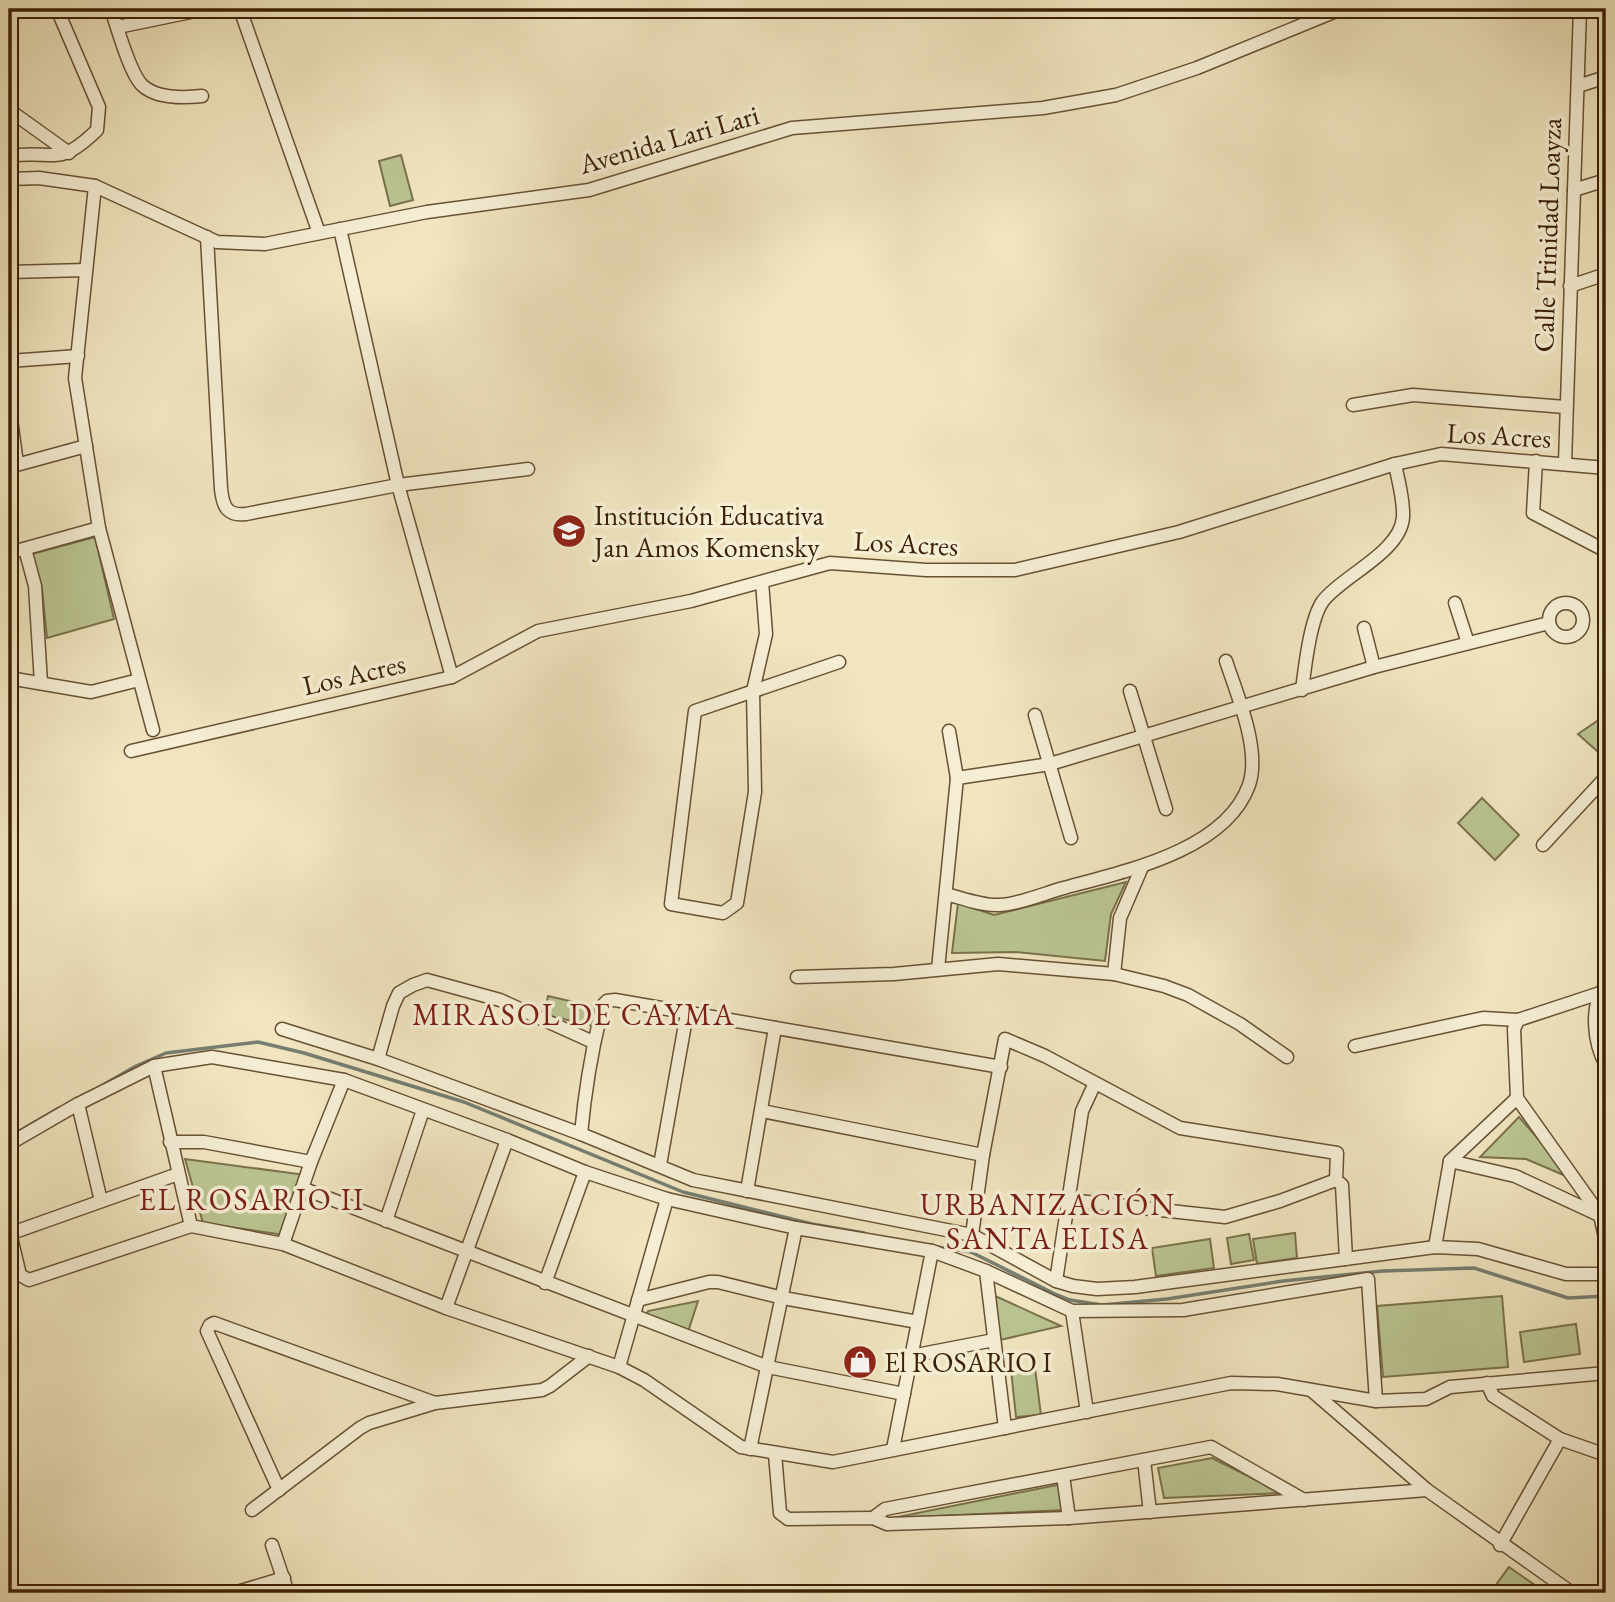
<svg xmlns="http://www.w3.org/2000/svg" width="1615" height="1602" viewBox="0 0 1615 1602" font-family="'EB Garamond',serif">
<style>
.green{fill:#bac592;stroke:#7a724b;stroke-width:2}
.lines{fill:none;stroke-linecap:round;stroke-linejoin:round}
.stream{stroke:#757e71;stroke-width:3.5}
.minor-casing{stroke:#685133;stroke-width:15}
.minor{stroke:#f5eed5;stroke-width:12}
.labels{text-anchor:middle;dominant-baseline:central;stroke-width:7;stroke-linejoin:round;paint-order:stroke}
.street-label{font-size:28px;fill:#3b2004;stroke:#f5eed5}
.poi-label{font-size:28px;fill:#3b2004;stroke:#f5eed5;text-anchor:start}
.neighbourhood-label{font-size:30px;letter-spacing:2px;fill:#7a1f14;stroke:#f5eed5}
</style>
<rect width="100%" height="100%" fill="#f0e5bf"/>
<filter id="stains"><feTurbulence type="fractalNoise" baseFrequency=".00286" numOctaves="4"/><feColorMatrix values="0 0 0 0 .2 0 0 0 0 .09 0 0 0 0 .02 0 0 0 .5 -.17"/></filter>
<radialGradient id="worn" r=".72"><stop offset=".6" stop-color="#630" stop-opacity="0"/><stop offset="1" stop-color="#630" stop-opacity=".3"/></radialGradient>
<!-- green -->
<g class="green">
<polygon points="401,155 413,200 390,206 379,161"/>
<polygon points="95,537 114,619 47,638 42,589 32,554"/>
<polygon points="1606,715 1606,759 1578,734"/>
<polygon points="1482,798 1519,835 1495,860 1458,823"/>
<polygon points="1126,882 1111,914 1105,961 1015,952 952,953 958,903 994,915"/>
<polygon points="548,996 600,1008 596,1026 544,1015"/>
<polygon points="1519,1117 1573,1179 1526,1159 1480,1157"/>
<polygon points="185,1159 306,1175 284,1235 203,1223"/>
<polygon points="1295,1233 1297,1258 1257,1264 1253,1239"/>
<polygon points="1249,1234 1254,1260 1231,1264 1227,1238"/>
<polygon points="1210,1239 1214,1268 1156,1276 1152,1248"/>
<polygon points="993,1295 1061,1326 1000,1340"/>
<polygon points="1502,1296 1508,1367 1383,1377 1377,1306"/>
<polygon points="698,1301 687,1335 646,1316 648,1311"/>
<polygon points="1576,1324 1580,1354 1524,1362 1520,1332"/>
<polygon points="1035,1368 1041,1415 1016,1417 1011,1370"/>
<polygon points="1212,1458 1282,1493 1164,1498 1158,1468"/>
<polygon points="1062,1484 1064,1510 893,1518"/>
<polygon points="1509,1567 1542,1590 1540,1593 1490,1593"/>
</g>
<g class="lines">
<!-- stream -->
<g class="stream">
<polyline points="103,1085 136,1066 166,1053 258,1042 304,1053 464,1102 683,1192 812,1224 864,1233"/>
<polyline points="11,1136 59,1108"/>
<polyline points="937,1247 971,1252 1055,1294 1070,1300 1102,1305 1167,1299 1283,1281 1383,1271 1474,1268 1568,1298 1606,1296"/>
</g>
<!-- minor casing -->
<g class="minor-casing">
<g id="minor">
<path d="M 111,9 C 117,26 130,75 143,86 C 158,99 184,98 202,96"/>
<polyline points="240,9 319,233"/>
<polyline points="118,27 205,9"/>
<polyline points="1578,86 1606,77"/>
<polyline points="9,110 69,153"/>
<path d="M 9,156 C 55,149 57,169 97,130 L 99,107 L 57,9"/>
<polyline points="9,179 39,178 95,186 217,242 265,244 427,212 589,190 792,128 1043,108 1116,95 1197,68 1341,9"/>
<polyline points="95,186 75,378 99,528 153,730"/>
<polyline points="1574,190 1606,180"/>
<polyline points="340,229 398,485 452,677"/>
<path d="M 207,237 L 221,489 C 223,507 227,516 246,514 L 398,485 L 528,469"/>
<polyline points="9,272 86,270"/>
<polyline points="1570,286 1606,274"/>
<polyline points="9,361 78,356"/>
<polyline points="9,404 17,464"/>
<polyline points="1353,405 1413,395 1565,407"/>
<polyline points="1536,461 1533,513 1606,551"/>
<polyline points="1565,463 1580,9"/>
<polyline points="9,467 86,446"/>
<polyline points="25,549 35,586 41,683"/>
<polyline points="9,553 99,528"/>
<polyline points="762,582 766,634 753,691 755,792 737,903 723,913 671,904 695,711 839,662"/>
<circle cx="1566" cy="620" r="17"/>
<polyline points="1455,603 1468,643"/>
<polyline points="1364,628 1374,667"/>
<polyline points="9,678 91,692 139,680"/>
<path d="M 1302,690 C 1305,667 1310,619 1323,601 C 1342,576 1401,552 1403,517 C 1404,500 1398,480 1395,464"/>
<polyline points="1130,691 1166,809"/>
<polyline points="1035,715 1071,838"/>
<polyline points="949,731 957,778"/>
<polyline points="131,751 452,677 538,631 691,601 830,563 926,570 1015,570 1179,532 1395,464 1441,454 1606,468"/>
<polyline points="1543,845 1606,777"/>
<path d="M 946,894 C 962,898 982,906 999,905 C 1016,905 1043,894 1060,889 C 1121,872 1225,852 1249,785 C 1261,750 1237,695 1226,661"/>
<polyline points="938,969 957,778 1050,764 1374,667 1549,623"/>
<polyline points="1114,974 1120,918 1142,867"/>
<polyline points="797,977 894,974 998,964 1114,974 1164,986 1188,995 1240,1024 1287,1057"/>
<path d="M 1606,986 C 1589,1005 1594,1044 1606,1065"/>
<polyline points="1518,1020 1514,1029 1517,1098 1600,1215 1606,1242"/>
<polyline points="282,1029 378,1059 581,1134 693,1180 972,1235 1056,1281 1073,1286 1097,1289 1135,1287 1435,1247 1478,1249 1566,1274 1606,1274"/>
<polyline points="1355,1046 1483,1018 1518,1020 1600,993"/>
<polyline points="378,1059 393,1006 399,993 413,985 427,980 500,1000 593,1042"/>
<polyline points="154,1066 191,1226"/>
<polyline points="78,1104 101,1201"/>
<polyline points="762,1111 983,1155"/>
<path d="M 581,1134 C 585,1090 592,1048 603,1005 L 607,1001 L 615,1000 L 1001,1067"/>
<polyline points="170,1142 204,1142 311,1162"/>
<polyline points="9,1144 78,1104 154,1066 212,1057 344,1080 507,1140 585,1172 667,1199 796,1228 932,1251 986,1271 1072,1311 1183,1310 1368,1279 1376,1401"/>
<polyline points="1450,1161 1515,1176 1597,1214"/>
<polyline points="660,1165 687,1013"/>
<polyline points="302,1188 768,1367 904,1394"/>
<polyline points="747,1191 775,1028"/>
<polyline points="1069,1200 1225,1217 1280,1201 1336,1180"/>
<polyline points="386,1221 423,1110"/>
<polyline points="9,1229 20,1275 29,1280 191,1226 283,1244 446,1308 619,1367 644,1380 741,1447 833,1462 1231,1383 1277,1384 1376,1401 1426,1399 1450,1387 1606,1373"/>
<polyline points="9,1234 178,1174"/>
<polyline points="972,1235 983,1155 1005,1039 1045,1056 1180,1128 1337,1153 1336,1180 1342,1185 1346,1259"/>
<polyline points="283,1244 311,1162 344,1080"/>
<polyline points="1435,1247 1450,1161 1517,1098"/>
<polyline points="986,1271 1005,1428"/>
<polyline points="1056,1281 1082,1111 1095,1083"/>
<polyline points="545,1283 585,1172"/>
<polyline points="638,1300 709,1282 718,1282 783,1298 918,1322"/>
<polyline points="446,1308 507,1140"/>
<polyline points="1072,1311 1087,1412"/>
<polyline points="911,1356 994,1340"/>
<polyline points="619,1367 667,1199"/>
<polyline points="1487,1383 1493,1396 1560,1439 1606,1455"/>
<polyline points="1311,1390 1427,1490 1572,1593"/>
<polyline points="750,1449 796,1228"/>
<polyline points="893,1449 932,1251"/>
<polyline points="775,1454 780,1513 788,1519 873,1518 887,1524 1069,1518 1427,1490"/>
<polyline points="1144,1460 1150,1512"/>
<polyline points="1063,1476 1069,1518"/>
<polyline points="279,1490 207,1331 210,1325 214,1323 435,1403"/>
<polyline points="252,1510 360,1428 369,1423 435,1403 542,1390 550,1386 589,1356"/>
<polyline points="873,1518 885,1509 1211,1447 1304,1500"/>
<polyline points="272,1545 288,1593"/>
<polyline points="1500,1545 1560,1439"/>
<polyline points="234,1593 284,1578"/>
</g>
</g>
<!-- minor -->
<use href="#minor" class="minor"/>
</g>
<!-- icons -->
<defs>
<g id="school-disc" transform="scale(1.75)"><circle r="9.5" fill="#8f2418" stroke="#f5eed5"/><path d="M0-5L7-2L0 1L-7-2ZM-4 1L0 2.5L4 1V4Q0 6-4 4Z" fill="#fff"/></g>
<g id="shop-disc" transform="scale(1.75)"><circle r="9.5" fill="#8f2418" stroke="#f5eed5"/><path d="M-5-2.5h2.3a2.7 3.5 0 0 1 5.4 0H5L5.5 6h-11ZM-1.5-2.5h3a1.5 2.3 0 0 0-3 0Z" fill="#fff"/></g>
</defs>
<g fill-rule="evenodd">
<use href="#school-disc" x="569" y="531"/>
<use href="#shop-disc" x="860" y="1362"/>
</g>
<g class="labels">
<!-- street labels -->
<g class="street-label">
<text transform="translate(669 139) rotate(-16)">Avenida Lari Lari</text>
<text transform="translate(1547 235) rotate(-88)">Calle Trinidad Loayza</text>
<text transform="translate(1499 435) rotate(3)">Los Acres</text>
<text transform="translate(906 543) rotate(3)">Los Acres</text>
<text transform="translate(354 674) rotate(-13)">Los Acres</text>
</g>
<!-- poi labels -->
<g class="poi-label">
<text x="594" y="515">Institución Educativa<tspan x="594" dy="32">Jan Amos Komensky</tspan></text>
<text x="884" y="1362">El ROSARIO I</text>
</g>
<!-- neighbourhood labels -->
<g class="neighbourhood-label">
<text x="574" y="1014">MIRASOL DE CAYMA</text>
<text x="252" y="1199">EL ROSARIO II</text>
<text x="1048" y="1204">URBANIZACIÓN<tspan x="1048" dy="34">SANTA ELISA</tspan></text>
</g>
</g>
<!-- margin -->
<rect width="1615" height="1602" fill="none" stroke="#f0e5bf" stroke-width="35"/>
<rect x="10" y="10" width="1594" height="1581" fill="none" stroke="#3b2004" stroke-width="3.5"/>
<rect x="18" y="18" width="1580" height="1567" fill="none" stroke="#3b2004" stroke-width="2"/>
<rect width="100%" height="100%" filter="url(#stains)"/>
<rect width="100%" height="100%" fill="url(#worn)"/>
</svg>
